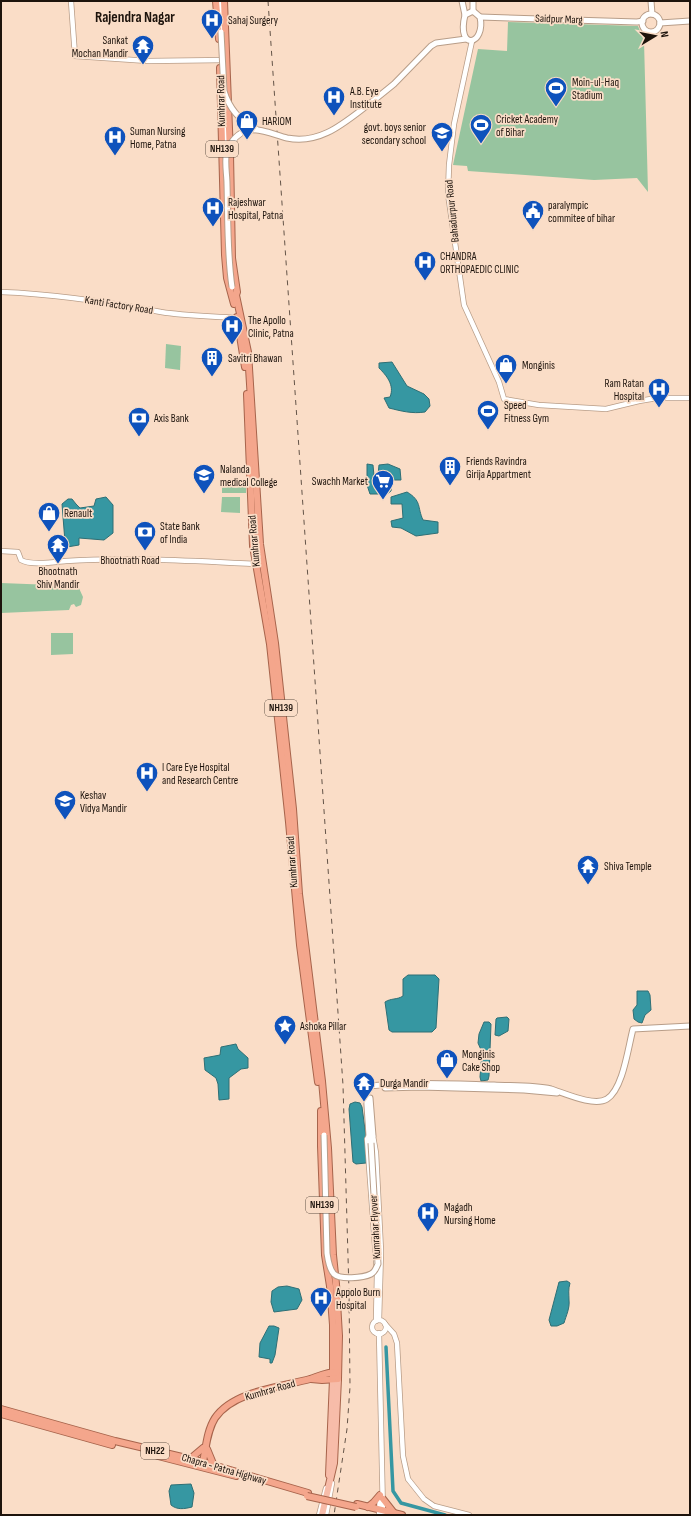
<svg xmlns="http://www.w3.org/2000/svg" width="691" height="1516" viewBox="0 0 691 1516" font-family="'Sofia Sans Condensed',sans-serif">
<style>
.green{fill:#97c49f}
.water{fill:#3697a2;stroke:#2e6f75}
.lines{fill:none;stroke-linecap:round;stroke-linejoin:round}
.canal{stroke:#3697a2;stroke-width:3.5}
.tertiary-casing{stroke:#b89d88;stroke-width:6}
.secondary-casing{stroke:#b89d88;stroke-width:7}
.primary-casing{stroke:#a7644c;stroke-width:8}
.trunk-casing{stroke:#a7644c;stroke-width:8}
.tertiary{stroke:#fff;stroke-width:4.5}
.secondary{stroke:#fff;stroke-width:5}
.primary{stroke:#f7bca9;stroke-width:6}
.trunk{stroke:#f4a68c;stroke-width:6}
.rail{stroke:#645448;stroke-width:1;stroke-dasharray:5 5;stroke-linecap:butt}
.secondary-bridge-casing{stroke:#b89d88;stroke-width:7;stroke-linecap:butt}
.trunk-bridge-casing{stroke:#a7644c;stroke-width:8;stroke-linecap:butt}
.secondary-bridge{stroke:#fff;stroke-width:5}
.trunk-bridge{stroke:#f4a68c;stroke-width:6}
.labels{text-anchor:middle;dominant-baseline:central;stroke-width:3.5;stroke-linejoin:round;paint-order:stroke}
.shield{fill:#faddc7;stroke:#5f5044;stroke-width:1}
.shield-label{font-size:10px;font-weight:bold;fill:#1d130c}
.street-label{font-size:11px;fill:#1d130c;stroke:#faddc7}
.poi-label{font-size:11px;fill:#1d130c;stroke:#faddc7;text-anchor:start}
.district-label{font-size:15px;font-weight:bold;fill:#1d130c;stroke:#faddc7}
</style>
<rect width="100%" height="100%" fill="#faddc7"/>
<!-- green -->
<g class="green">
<polygon points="508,22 638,26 644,41 648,192 637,178 594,180 468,171 467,166 453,165 478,49 507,51"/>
<polygon points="166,344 181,346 180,370 165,368"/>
<rect x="222" y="480" width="24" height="13"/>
<polygon points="222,497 240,497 240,513 221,512"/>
<polygon points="1,583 78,586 83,597 81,605 76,607 74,604 71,605 69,610 1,613"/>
<polygon points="51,633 73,633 73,654 51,655"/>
</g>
<!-- water -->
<g class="water">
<path d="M 392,362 L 407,386 L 424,394 L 429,399 L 430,406 L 425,412 C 412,414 401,411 389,408 L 384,398 L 390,397 C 395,385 386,375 379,368 L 379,363 Z"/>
<polygon points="367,464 373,465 374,476 378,475 379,465 388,464 400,469 401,480 392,480 391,491 387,494 370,494 367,485"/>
<path d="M 407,492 C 422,501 417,507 423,520 L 438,522 L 438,533 L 416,536 L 401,528 L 392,527 L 391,521 L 403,518 L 402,504 L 391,504 L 391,497 Z"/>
<polygon points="106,497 113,505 113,533 104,540 79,538 79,545 67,547 65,542 62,504 68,499 72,499 76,504 80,508 94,506 96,499"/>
<path d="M 408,975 L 435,975 L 439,979 L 436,1028 L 432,1032 L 392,1032 L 389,1030 L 385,1002 C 391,998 397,1000 403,996 L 403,979 Z"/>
<polygon points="637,991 648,991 650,995 651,1010 645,1015 642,1023 638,1022 634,1019 633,1010 637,1005"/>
<polygon points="507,1017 509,1019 508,1031 499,1036 495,1035 496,1019 497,1018"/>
<polygon points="484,1022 489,1022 491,1024 489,1076 488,1080 481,1081 480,1077 482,1052 478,1043 479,1034"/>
<polygon points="236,1044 238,1049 248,1058 248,1068 241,1069 229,1078 229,1099 219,1100 218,1084 216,1078 205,1070 204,1058 220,1055 221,1047"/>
<polygon points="355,1102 360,1103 362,1107 369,1159 366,1163 356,1164 353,1162 349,1109 350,1104"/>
<path d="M 567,1281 L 570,1283 C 568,1290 569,1294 569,1300 C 570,1308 566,1316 564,1323 L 557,1326 L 551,1326 L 549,1320 L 559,1282 Z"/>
<polygon points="287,1286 299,1289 302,1300 297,1309 274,1312 271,1302 272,1291 278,1287"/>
<polygon points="269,1326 274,1326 279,1328 275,1355 272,1363 270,1363 270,1359 259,1357 260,1343"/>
<path d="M 191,1484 L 194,1493 L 192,1507 C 184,1509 177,1510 171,1505 L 169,1491 L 171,1485 Z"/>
</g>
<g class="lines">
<!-- canal -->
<polyline class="canal" points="386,1347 393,1491 401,1503 445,1515"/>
<!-- tertiary casing -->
<g class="tertiary-casing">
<g id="tertiary">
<polyline points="71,1 75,56 148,61 226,60"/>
<polyline points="472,41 454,124 449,165 448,194 464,305 499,382 504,399 539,405 606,409 639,401 657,398 690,398"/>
<path d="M 1,292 C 55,294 108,302 161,312 C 186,316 212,316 237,318"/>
<path d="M 1,551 L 18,552 L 21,560 C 31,566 55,562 66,561 C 129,557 192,561 255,564"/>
<polyline points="369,1136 367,1139 377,1273 376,1321"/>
<polyline points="373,1136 376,1153 381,1251 379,1320"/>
<circle cx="379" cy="1327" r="7"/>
<polyline points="385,1324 394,1334 397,1343 403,1456 408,1479 424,1499 434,1506 469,1515"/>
<polyline points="379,1333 383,1514"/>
<polyline points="379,1513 380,1495"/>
<polyline points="319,1515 326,1488"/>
<polyline points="326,1515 332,1483"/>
</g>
</g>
<!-- secondary casing -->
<g class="secondary-casing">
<g id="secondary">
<polyline points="221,1 221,32"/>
<polyline points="462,1 465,15"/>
<polyline points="473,1 473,11"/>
<polyline points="651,1 652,14"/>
<path d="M 473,11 L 480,17 C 486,45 456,52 465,15 Z"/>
<circle cx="651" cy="23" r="9"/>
<polyline points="480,17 637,22 643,21"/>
<polyline points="660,23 690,21"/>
<polyline points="224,91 227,152"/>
<polyline points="373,101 394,84 431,46 436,43 466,39"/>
<path d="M 369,1086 C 411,1082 452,1084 494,1085 C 511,1086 534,1085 551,1089 C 564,1093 594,1107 607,1099 C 623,1089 628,1048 633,1029 L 690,1026"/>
<polyline points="385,1088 420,1087 524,1090 557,1093"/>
<polyline points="366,1090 369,1136 371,1143"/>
<polyline points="370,1098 373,1136 371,1140"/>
</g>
</g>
<!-- primary casing -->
<g class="primary-casing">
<g id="primary">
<polyline points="329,1475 333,1379"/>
<polyline points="322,1515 334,1463 338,1379"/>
</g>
</g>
<!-- trunk casing -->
<g class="trunk-casing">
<g id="trunk">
<polyline points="216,1 219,39"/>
<polyline points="224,1 230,154 232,258 237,292 236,295 248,352 260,544 275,643 293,809 299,894 322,1081 328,1148 333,1255 336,1284 339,1336 338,1379 322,1380 311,1379"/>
<polyline points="220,68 225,255 227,278 234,304"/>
<polyline points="237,317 245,367"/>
<polyline points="247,394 253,546 270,644 289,822 300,945 318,1082"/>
<polyline points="321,1111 321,1146 325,1255 330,1286 333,1325 333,1379"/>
<polyline points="1,1409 115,1441 203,1462 308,1493"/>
<polyline points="1,1414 112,1445"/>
<polyline points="207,1449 214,1466"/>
<polyline points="158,1456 236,1476"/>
<polyline points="190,1459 203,1448"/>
<path d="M 202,1466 C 206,1451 206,1432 215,1418 C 233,1391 281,1387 310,1379 C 319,1376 327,1372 337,1372"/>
<polyline points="383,1499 394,1513"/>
<polyline points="357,1504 402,1515"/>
<polyline points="368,1507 374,1502 380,1495"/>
</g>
</g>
<!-- tertiary -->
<use href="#tertiary" class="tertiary"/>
<!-- secondary -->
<use href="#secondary" class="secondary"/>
<!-- primary -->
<use href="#primary" class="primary"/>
<!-- trunk -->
<use href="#trunk" class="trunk"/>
<!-- rail -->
<polyline class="rail" points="268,1 343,1085 349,1291 350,1387 347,1429 334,1515"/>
<!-- secondary-bridge casing -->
<g class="secondary-bridge-casing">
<g id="secondary-bridge">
<path d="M 221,32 L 224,91 C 229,108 240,121 256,129"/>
<path d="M 232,287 C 227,253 228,218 227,184 C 227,174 224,160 227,151 C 231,141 238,133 248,130 C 260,128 275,135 287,138 C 322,145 346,121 373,101"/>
<path d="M 324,1135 L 327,1253 C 328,1260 329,1269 334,1274 C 340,1280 363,1278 371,1274 C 375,1272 376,1268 378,1264 L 371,1143"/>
</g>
</g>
<!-- trunk-bridge casing -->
<g class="trunk-bridge-casing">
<polyline id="trunk-bridge" points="307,1496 356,1507"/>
</g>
<!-- secondary-bridge -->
<use href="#secondary-bridge" class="secondary-bridge"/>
<!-- trunk-bridge -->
<use href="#trunk-bridge" class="trunk-bridge"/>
</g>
<!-- icons -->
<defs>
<g id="hospital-pin" transform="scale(1.15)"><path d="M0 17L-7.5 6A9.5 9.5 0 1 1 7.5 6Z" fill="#0e52bc" stroke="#faddc7"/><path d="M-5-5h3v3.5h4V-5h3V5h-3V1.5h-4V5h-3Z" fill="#fff"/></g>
<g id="temple-pin" transform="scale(1.15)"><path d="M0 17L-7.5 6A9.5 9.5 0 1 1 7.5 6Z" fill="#0e52bc" stroke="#faddc7"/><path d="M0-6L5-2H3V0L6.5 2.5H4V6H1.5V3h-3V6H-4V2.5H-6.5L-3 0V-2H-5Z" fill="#fff"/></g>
<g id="stadium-pin" transform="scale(1.15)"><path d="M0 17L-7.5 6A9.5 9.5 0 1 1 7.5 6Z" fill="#0e52bc" stroke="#faddc7"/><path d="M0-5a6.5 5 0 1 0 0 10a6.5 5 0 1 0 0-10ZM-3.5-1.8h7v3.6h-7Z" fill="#fff"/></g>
<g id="shop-pin" transform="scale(1.15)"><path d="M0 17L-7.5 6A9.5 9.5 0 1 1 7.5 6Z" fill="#0e52bc" stroke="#faddc7"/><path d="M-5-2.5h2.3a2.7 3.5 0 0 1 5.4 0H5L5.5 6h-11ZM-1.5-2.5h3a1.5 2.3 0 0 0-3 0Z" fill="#fff"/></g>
<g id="school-pin" transform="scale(1.15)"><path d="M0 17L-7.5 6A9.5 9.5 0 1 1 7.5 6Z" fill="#0e52bc" stroke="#faddc7"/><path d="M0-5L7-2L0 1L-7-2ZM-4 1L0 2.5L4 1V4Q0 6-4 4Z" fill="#fff"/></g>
<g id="civic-pin" transform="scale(1.15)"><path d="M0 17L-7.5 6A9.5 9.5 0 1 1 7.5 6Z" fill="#0e52bc" stroke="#faddc7"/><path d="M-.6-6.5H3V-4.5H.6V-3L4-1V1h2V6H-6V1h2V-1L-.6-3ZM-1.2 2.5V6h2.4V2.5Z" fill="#fff"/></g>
<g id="building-pin" transform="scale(1.15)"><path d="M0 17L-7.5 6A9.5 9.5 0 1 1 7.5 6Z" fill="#0e52bc" stroke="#faddc7"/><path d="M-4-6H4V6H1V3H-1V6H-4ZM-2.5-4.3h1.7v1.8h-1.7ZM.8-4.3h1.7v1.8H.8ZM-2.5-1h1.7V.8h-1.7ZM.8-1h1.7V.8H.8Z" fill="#fff"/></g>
<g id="bank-pin" transform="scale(1.15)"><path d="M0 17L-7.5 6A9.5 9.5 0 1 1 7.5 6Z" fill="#0e52bc" stroke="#faddc7"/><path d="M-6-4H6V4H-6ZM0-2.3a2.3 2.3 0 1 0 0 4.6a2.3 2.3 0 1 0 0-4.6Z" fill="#fff"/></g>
<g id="university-pin" transform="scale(1.15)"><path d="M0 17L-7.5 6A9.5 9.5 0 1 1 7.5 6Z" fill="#0e52bc" stroke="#faddc7"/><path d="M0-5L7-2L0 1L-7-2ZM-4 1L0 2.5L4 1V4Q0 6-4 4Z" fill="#fff"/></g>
<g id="supermarket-pin" transform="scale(1.15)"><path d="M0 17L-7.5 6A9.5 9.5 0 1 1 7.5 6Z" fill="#0e52bc" stroke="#faddc7"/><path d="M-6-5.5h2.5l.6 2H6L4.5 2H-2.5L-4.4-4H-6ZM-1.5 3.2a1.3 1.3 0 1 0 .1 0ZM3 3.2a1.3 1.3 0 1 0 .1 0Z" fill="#fff"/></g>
<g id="sight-pin" transform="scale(1.15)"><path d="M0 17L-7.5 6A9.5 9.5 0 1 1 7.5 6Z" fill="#0e52bc" stroke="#faddc7"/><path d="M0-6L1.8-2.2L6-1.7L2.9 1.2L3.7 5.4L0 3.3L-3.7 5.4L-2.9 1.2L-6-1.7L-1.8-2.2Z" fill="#fff"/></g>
</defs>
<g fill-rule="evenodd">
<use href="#hospital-pin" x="212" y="20"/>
<use href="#temple-pin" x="143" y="46"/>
<use href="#stadium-pin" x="556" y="88"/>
<use href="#hospital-pin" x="334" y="97"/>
<use href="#shop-pin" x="247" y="121"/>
<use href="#stadium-pin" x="481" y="125"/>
<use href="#school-pin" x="442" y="133"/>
<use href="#hospital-pin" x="115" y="137"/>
<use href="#hospital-pin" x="213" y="208"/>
<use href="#civic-pin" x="533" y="211"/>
<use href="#hospital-pin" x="425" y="262"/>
<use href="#hospital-pin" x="232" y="326"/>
<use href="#building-pin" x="212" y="358"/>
<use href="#shop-pin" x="506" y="365"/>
<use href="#hospital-pin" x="659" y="389"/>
<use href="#stadium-pin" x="488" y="411"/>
<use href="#bank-pin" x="139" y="418"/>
<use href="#building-pin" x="450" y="467"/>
<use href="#university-pin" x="204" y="475"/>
<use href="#supermarket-pin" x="383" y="481"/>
<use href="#shop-pin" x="49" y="513"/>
<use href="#bank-pin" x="145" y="532"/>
<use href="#temple-pin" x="58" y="545"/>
<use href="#hospital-pin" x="147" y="773"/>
<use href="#school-pin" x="65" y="801"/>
<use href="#temple-pin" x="588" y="866"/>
<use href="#sight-pin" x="285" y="1026"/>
<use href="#shop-pin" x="447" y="1060"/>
<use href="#temple-pin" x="364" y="1083"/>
<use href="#hospital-pin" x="428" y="1213"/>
<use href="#hospital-pin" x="321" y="1298"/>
</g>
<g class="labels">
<!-- shield labels -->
<g class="shield">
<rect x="206" y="141" width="32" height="16" rx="3"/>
<rect x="265" y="700" width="32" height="16" rx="3"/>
<rect x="306" y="1197" width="32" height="16" rx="3"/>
<rect x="141" y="1443" width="28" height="16" rx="3"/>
</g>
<g class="shield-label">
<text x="222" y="149">NH139</text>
<text x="281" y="708">NH139</text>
<text x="322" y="1205">NH139</text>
<text x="155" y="1451">NH22</text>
</g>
<!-- street labels -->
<g class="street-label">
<text transform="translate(559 19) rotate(2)">Saidpur Marg</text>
<text transform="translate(221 101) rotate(-91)">Kumhrar Road</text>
<text transform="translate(452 211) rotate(-96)">Bahadurpur Road</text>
<text transform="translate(119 305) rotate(9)">Kanti Factory Road</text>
<text transform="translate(254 541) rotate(-95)">Kumhrar Road</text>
<text x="130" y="560">Bhootnath Road</text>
<text transform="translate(292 862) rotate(-94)">Kumhrar Road</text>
<text transform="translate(375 1227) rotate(-93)">Kumrahar Flyover</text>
<text transform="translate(270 1390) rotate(-16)">Kumhrar Road</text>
<text transform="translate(224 1469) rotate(16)">Chapra - Patna Highway</text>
</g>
<!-- poi labels -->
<g class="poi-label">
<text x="228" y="20">Sahaj Surgery</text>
<text x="128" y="40" text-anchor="end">Sankat<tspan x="128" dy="13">Mochan Mandir</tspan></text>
<text x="572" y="82">Moin-ul-Haq<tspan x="572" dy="13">Stadium</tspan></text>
<text x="350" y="91">A.B. Eye<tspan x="350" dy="13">Institute</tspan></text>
<text x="496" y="119">Cricket Academy<tspan x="496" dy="13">of Bihar</tspan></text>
<text x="262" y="121">HARIOM</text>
<text x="426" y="127" text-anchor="end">govt. boys senior<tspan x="426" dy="13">secondary school</tspan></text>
<text x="130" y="131">Suman Nursing<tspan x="130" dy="13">Home, Patna</tspan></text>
<text x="228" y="202">Rajeshwar<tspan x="228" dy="13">Hospital, Patna</tspan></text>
<text x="548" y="205">paralympic<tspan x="548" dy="13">commitee of bihar</tspan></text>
<text x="440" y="256">CHANDRA<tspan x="440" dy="13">ORTHOPAEDIC CLINIC</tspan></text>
<text x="248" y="320">The Apollo<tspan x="248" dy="13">Clinic, Patna</tspan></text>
<text x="228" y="358">Savitri Bhawan</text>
<text x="522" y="365">Monginis</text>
<text x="644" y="383" text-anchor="end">Ram Ratan<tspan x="644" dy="13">Hospital</tspan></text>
<text x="504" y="405">Speed<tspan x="504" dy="13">Fitness Gym</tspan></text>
<text x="154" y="418">Axis Bank</text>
<text x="466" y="461">Friends Ravindra<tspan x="466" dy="13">Girija Appartment</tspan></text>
<text x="220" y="469">Nalanda<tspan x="220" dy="13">medical College</tspan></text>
<text x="368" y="481" text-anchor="end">Swachh Market</text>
<text x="64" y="513">Renault</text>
<text x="160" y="526">State Bank<tspan x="160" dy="13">of India</tspan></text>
<text x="58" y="571" text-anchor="middle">Bhootnath<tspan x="58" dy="13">Shiv Mandir</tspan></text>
<text x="162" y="767">I Care Eye Hospital<tspan x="162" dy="13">and Research Centre</tspan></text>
<text x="80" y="795">Keshav<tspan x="80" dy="13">Vidya Mandir</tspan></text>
<text x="604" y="866">Shiva Temple</text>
<text x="300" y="1026">Ashoka Pillar</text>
<text x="462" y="1054">Monginis<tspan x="462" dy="13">Cake Shop</tspan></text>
<text x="380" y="1083">Durga Mandir</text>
<text x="444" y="1207">Magadh<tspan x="444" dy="13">Nursing Home</tspan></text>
<text x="336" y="1292">Appolo Burn<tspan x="336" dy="13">Hospital</tspan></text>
</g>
<!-- district labels -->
<g class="district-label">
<text x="135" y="17">Rajendra Nagar</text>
</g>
</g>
<!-- border -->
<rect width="691" height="1516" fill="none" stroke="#1d130c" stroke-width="4"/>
<!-- north arrow -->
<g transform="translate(655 36) rotate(80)" stroke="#faddc7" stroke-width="3" paint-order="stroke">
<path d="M0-3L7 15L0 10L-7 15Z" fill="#1d130c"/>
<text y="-6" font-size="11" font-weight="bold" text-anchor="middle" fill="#1d130c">N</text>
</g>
</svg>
